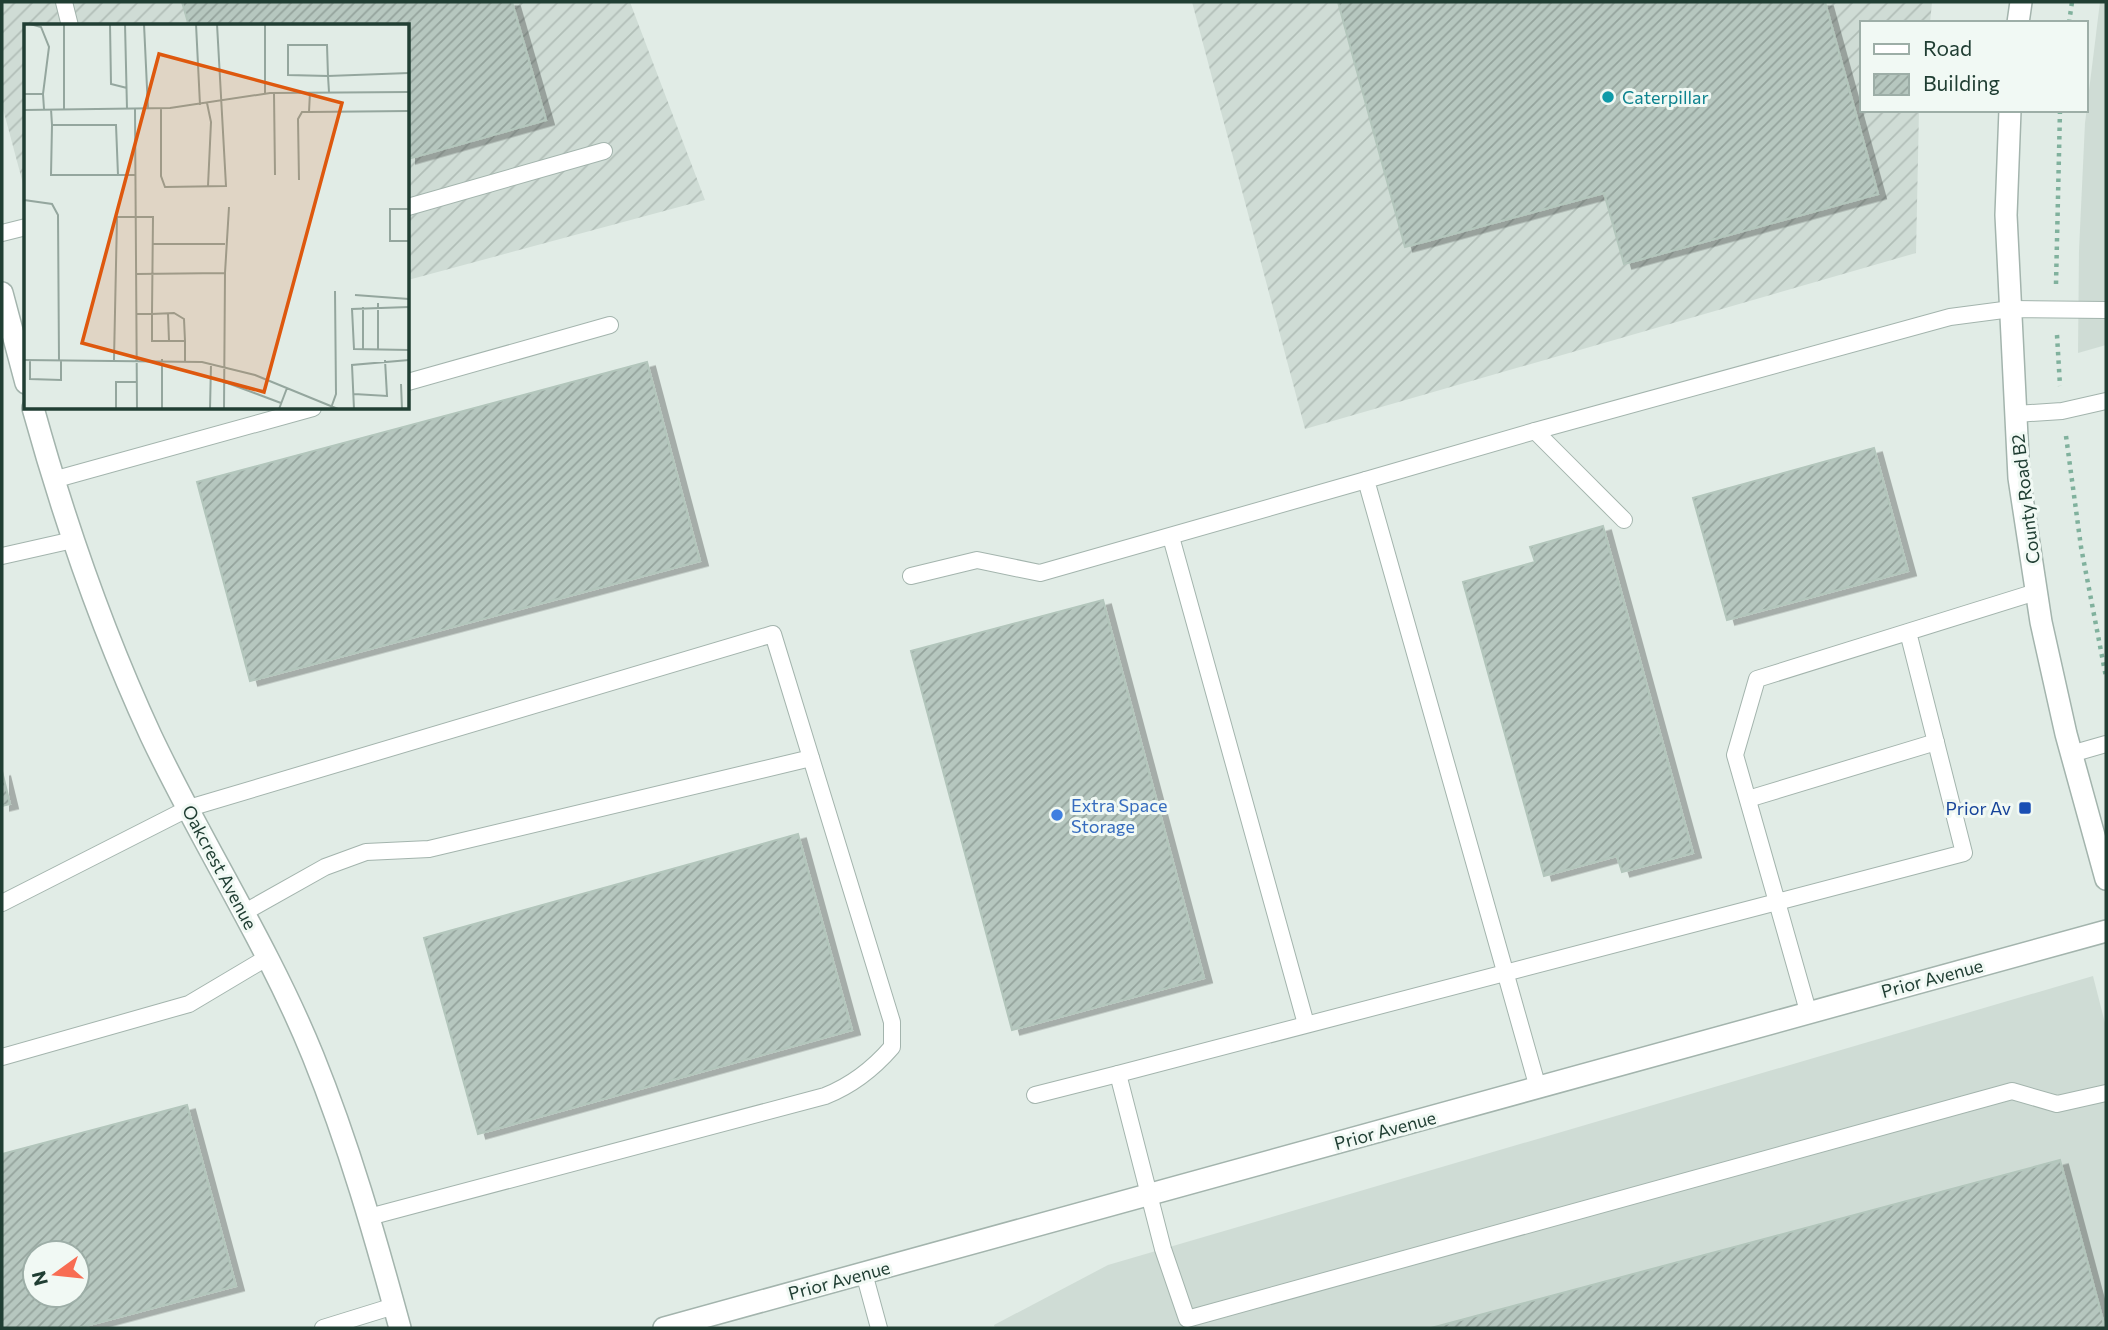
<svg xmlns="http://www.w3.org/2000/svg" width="2108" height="1330" viewBox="0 0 2108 1330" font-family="Commissioner,sans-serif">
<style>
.built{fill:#cfdcd5}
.industrial{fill:url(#industrial-furrows)}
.building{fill:url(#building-hatch);stroke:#b3c6bc;stroke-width:2;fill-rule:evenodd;filter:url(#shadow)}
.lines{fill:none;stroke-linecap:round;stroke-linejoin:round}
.service-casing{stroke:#a3b4ad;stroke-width:18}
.tertiary-casing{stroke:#a3b4ad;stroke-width:24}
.path{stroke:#80b19d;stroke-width:4.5;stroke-dasharray:3.5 5;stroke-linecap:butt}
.service{stroke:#fff;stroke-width:16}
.tertiary{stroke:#fff;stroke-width:21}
.culture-dot{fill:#0f9aa8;stroke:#f1f9f4;stroke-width:2.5}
.transit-dot{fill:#1a4fb4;stroke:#f1f9f4;stroke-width:2.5}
.shop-dot{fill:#3f7fe0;stroke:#f1f9f4;stroke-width:2.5}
.labels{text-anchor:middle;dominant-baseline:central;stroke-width:6;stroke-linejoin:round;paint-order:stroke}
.culture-label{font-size:18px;fill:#0d838f;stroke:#f1f9f4;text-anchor:start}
.street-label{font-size:18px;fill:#203e33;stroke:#f1f9f4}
.shop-label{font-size:18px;fill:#366cbe;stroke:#f1f9f4;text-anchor:start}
.transit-label{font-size:18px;fill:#164399;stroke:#f1f9f4;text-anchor:end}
.inset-road{fill:none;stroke:#94a69e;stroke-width:2}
.view{fill:#de580e;fill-opacity:0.15;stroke:#de580e;stroke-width:3.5}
.inset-edge{fill:none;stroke:#203e33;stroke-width:3.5}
</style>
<defs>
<pattern id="industrial-furrows" width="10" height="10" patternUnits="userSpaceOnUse" patternTransform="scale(1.75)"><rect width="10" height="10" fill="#cfdcd5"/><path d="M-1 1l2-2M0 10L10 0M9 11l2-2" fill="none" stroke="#b1beb7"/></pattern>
<pattern id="building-hatch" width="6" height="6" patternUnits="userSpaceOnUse" patternTransform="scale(1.75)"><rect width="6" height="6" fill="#b6c7bf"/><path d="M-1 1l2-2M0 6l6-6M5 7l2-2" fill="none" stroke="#94a39c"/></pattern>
<filter id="shadow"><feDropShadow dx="8" dy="4.5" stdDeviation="0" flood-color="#0004"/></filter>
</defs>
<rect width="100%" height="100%" fill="#e1ece6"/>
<!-- built -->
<g class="built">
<polygon points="2100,2 2106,2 2106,345 2078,353 2079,250 2085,123"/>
<polygon points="2093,976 2106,1027 2106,1328 995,1328 994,1325 1108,1265"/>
</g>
<!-- industrial -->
<g class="industrial">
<polygon points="2,2 630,2 705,200 408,280 408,26 26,26 26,195 2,105"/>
<polygon points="1192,2 1932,2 1930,23 1861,23 1861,110 1919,110 1916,253 1305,429"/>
</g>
<!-- building -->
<g class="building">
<polygon points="182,2 512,2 546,120 408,159 408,26 189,26"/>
<polygon points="1338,2 1825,2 1878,194 1624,264 1604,193 1405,247"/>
<polygon points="647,362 700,561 250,681 197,482"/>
<polygon points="1874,448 1908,571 1727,620 1693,498"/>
<polygon points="1603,526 1693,853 1622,872 1617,856 1544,876 1463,582 1535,562 1530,547"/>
<polygon points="1103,600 1204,978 1012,1030 911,651"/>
<polygon points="2,771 10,804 2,806"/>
<polygon points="798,834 852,1030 478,1134 424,938"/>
<path d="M 187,1105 L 236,1286 L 78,1328 L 2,1328 L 2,1154 ZM 35,1253 L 77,1253 L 77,1295 L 35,1295 Z"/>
<polygon points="2060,1160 2105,1328 1431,1328"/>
</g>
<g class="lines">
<!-- service casing -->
<g class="service-casing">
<g id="service">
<polyline points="64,2 70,26"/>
<polyline points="408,207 604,151"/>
<polyline points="2,233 26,227"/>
<polyline points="408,382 610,325"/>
<polyline points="2016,414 2062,411 2106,401"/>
<polyline points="1535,431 1624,520"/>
<polyline points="53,480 313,408"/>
<polyline points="1171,537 1306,1024"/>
<polyline points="2,556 73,540"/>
<polyline points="911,576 977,560 1040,573 1366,480"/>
<polyline points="1908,632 1964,853 1777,902 1735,755 1757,679 2036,592"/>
<polyline points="2071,754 2106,744"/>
<polyline points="1748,799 1936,742"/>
<path d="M 2,903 L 189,808 L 773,634 L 892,1022 L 892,1047 C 873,1069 853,1085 825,1096 L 369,1217"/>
<polyline points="245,912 325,867 366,852 429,849 811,758"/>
<polyline points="1808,1011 1777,902 1118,1074 1163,1249 1187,1319 2012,1091 2057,1104 2106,1093"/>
<polyline points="2,1057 189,1004 268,957"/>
<polyline points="1538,1088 1366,480 1535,431 1950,317 2011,309 2106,310"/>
<polyline points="1035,1095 1118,1074"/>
<polyline points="864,1273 879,1328"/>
<polyline points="323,1328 394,1306"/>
</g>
</g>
<!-- tertiary casing -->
<g class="tertiary-casing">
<g id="tertiary">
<polyline points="2018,23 2021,2"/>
<polyline points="2010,110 2006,215 2019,478 2041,622 2066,734 2106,879"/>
<polyline points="2,293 26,383"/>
<path d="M 33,408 C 64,520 102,630 151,736 C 202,844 268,945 313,1056 C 349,1145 375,1236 400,1328"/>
<polyline points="664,1328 2106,931"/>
</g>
</g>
<!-- path -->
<g class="path">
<polyline points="2069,23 2072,2"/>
<polyline points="2056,284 2060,110"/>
<polyline points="2057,335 2060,386"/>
<polyline points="2066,436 2081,547 2106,677"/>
</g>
<!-- service -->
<use href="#service" class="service"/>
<!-- tertiary -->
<use href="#tertiary" class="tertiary"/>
</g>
<!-- markers -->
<circle class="culture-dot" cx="1608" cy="97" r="7"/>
<rect class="transit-dot" x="2018" y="801" width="14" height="14" rx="3.5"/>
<circle class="shop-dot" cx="1057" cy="815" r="7"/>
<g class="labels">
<!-- culture labels -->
<g class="culture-label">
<text x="1622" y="97">Caterpillar</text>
</g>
<!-- street labels -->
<g class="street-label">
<text transform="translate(2025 499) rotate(-97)">County Road B2</text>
<text transform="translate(220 867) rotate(62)">Oakcrest Avenue</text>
<text transform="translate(1932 978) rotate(-15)">Prior Avenue</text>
<text transform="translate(1385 1130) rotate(-15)">Prior Avenue</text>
<text transform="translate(839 1280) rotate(-15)">Prior Avenue</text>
</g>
<!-- shop labels -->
<g class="shop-label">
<text x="1071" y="805">Extra Space<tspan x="1071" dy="21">Storage</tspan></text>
</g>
<!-- transit labels -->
<g class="transit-label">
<text x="2011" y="808">Prior Av</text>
</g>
</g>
<!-- overview -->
<g transform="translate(24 24)">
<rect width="385" height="385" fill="#e1ece6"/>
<path class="inset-road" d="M 6,0 L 17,3 L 25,23 L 19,70M 40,0 L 40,85M 86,0 L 87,60 L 103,64M 101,0 L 103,85M 120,0 L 124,85M 172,0 L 176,81M 241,0 L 241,69M 305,68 L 304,52 L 264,51 L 264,21 L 303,21 L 304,52 L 385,49M 250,69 L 251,151M 0,70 L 19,70 L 20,85M 183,79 L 187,98 L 184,162M 27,85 L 28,101 L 92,101 L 94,151 L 111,151M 111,85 L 113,385M 137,85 L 137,152 L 141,163 L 202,162 L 193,0M 0,86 L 146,84 L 246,69 L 385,68M 285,88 L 385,87M 28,101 L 27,151 L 94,151M 275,156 L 274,95 L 278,88 L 285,88 L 286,68M 0,176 L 28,180 L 34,191 L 35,336M 385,185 L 366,185 L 366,217 L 385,217M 129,220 L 201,220M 385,239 L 385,265M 201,249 L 205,183M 112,250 L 201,249 L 200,385M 331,271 L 385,275M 385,283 L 328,285 L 330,325 L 385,326M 144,289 L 145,317M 161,317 L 128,317 L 128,290 L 150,289 L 160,295 L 161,317 L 161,337M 339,326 L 339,283M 354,326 L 354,279M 138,335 L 138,385M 0,336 L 178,338 L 231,351 L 314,385M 6,336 L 6,355 L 37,356 L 37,336M 90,336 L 93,193 L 129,193 L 128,290 L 112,290M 198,357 L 257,379M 377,360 L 378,385M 330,370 L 363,372 L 361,336M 307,384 L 312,370 L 311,267M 92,385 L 92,358 L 113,358M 186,385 L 187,340M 255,385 L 263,364M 330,385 L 328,341 L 385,336"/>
<path class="view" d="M 135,30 L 318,79 L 240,368 L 58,319 Z"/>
<rect width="385" height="385" class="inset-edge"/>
</g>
<!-- border -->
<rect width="2108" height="1330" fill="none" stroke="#203e33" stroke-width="7"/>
<!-- legend -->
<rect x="1860" y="21" width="228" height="91" fill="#f1f9f4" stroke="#9daea7" stroke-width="2"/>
<rect x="1874" y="44" width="35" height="10" fill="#ffffff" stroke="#9daea7" stroke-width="2"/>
<text x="1923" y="56" font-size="21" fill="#203e33">Road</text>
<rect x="1874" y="74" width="35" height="21" fill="url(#building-hatch)" stroke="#9daea7" stroke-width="2"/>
<text x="1923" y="91" font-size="21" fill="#203e33">Building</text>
<!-- north arrow -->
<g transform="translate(56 1274) rotate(255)"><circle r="33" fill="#f1f9f4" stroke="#9daea7" stroke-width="2"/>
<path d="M0-5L12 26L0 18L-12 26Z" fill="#f86d53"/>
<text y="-10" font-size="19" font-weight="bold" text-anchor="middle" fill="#203e33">N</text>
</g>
</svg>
